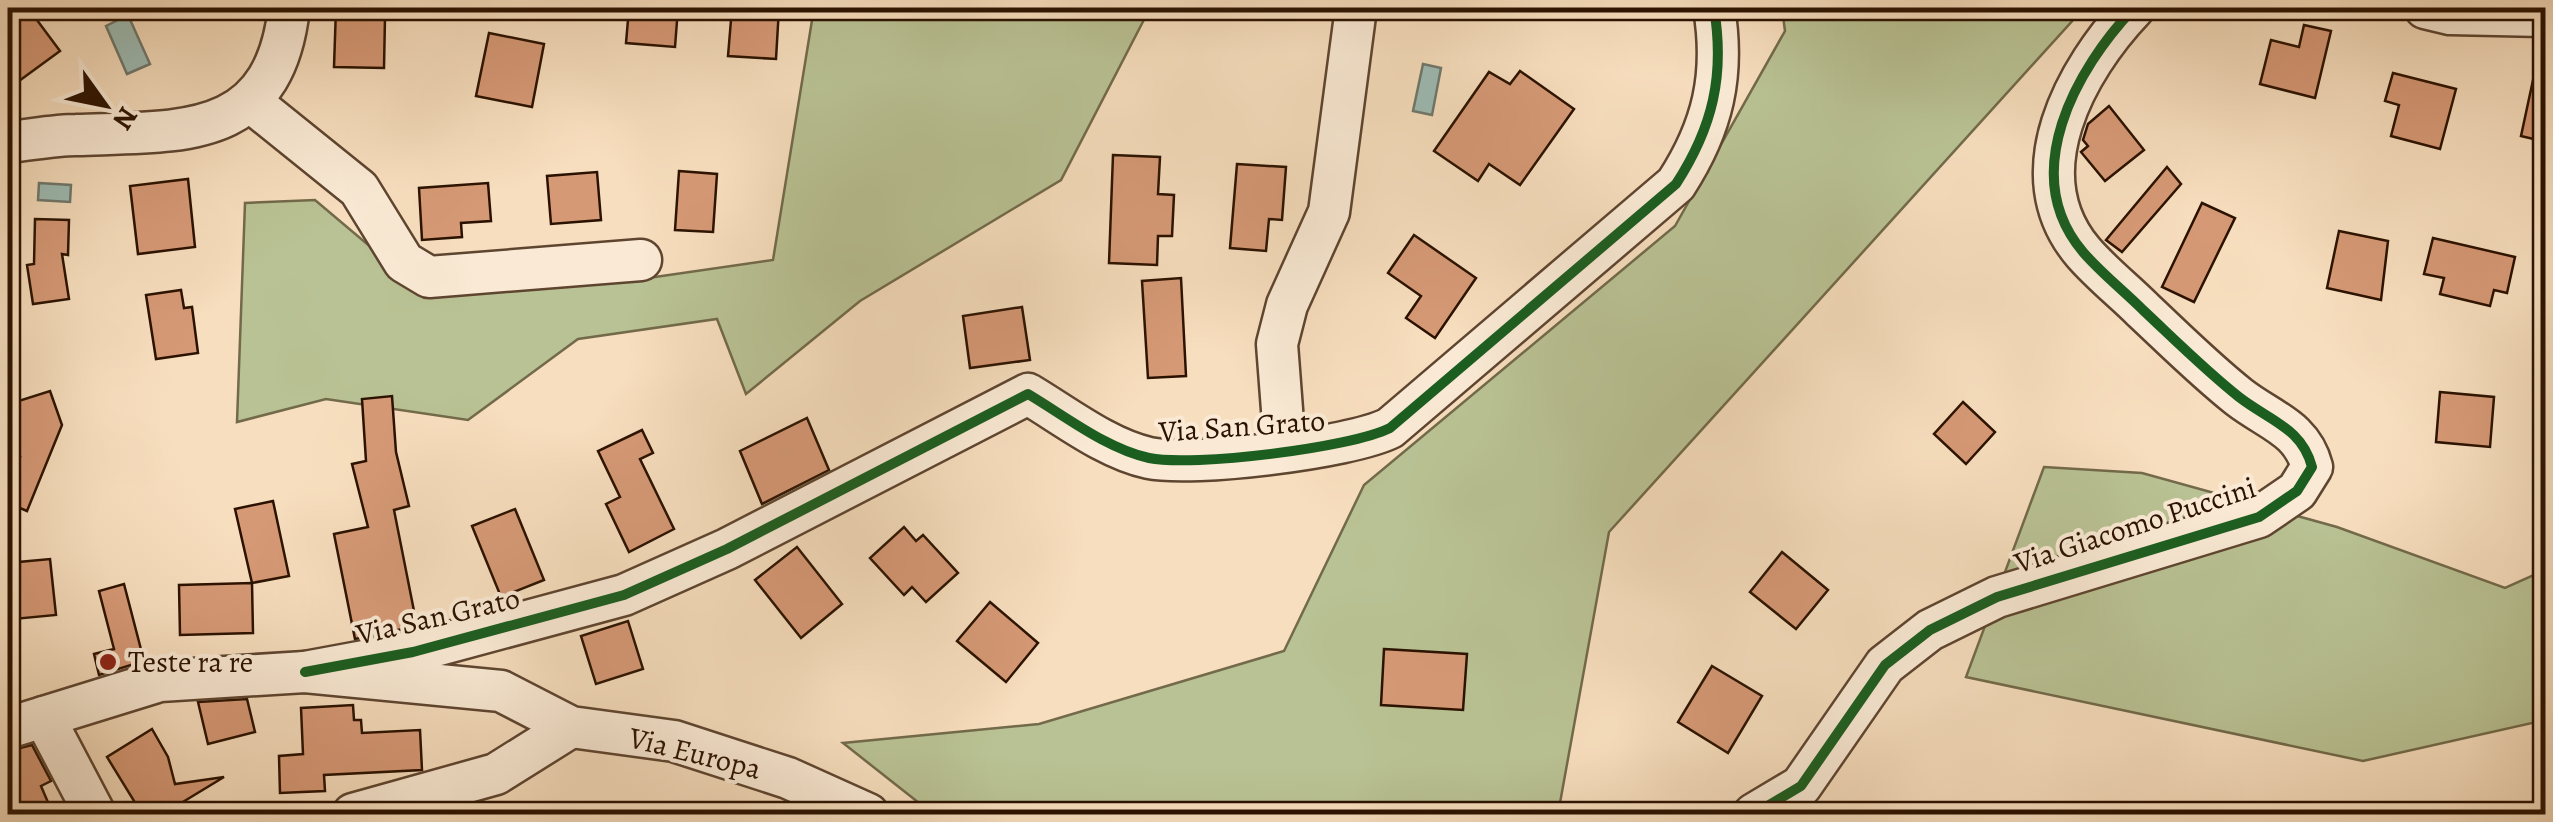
<svg xmlns="http://www.w3.org/2000/svg" width="2553" height="822" viewBox="0 0 2553 822" font-family="Alegreya,serif">
<style>
.green{fill:#b9c294;stroke:#726a4a;stroke-width:2.5}
.water{fill:#9dbcb5;stroke:#6f786d;stroke-width:2.5}
.building{fill:#d69976;stroke:#2b1200;stroke-width:2.5}
.lines{fill:none;stroke-linecap:round;stroke-linejoin:round}
.minor-casing{stroke:#5e4530;stroke-width:45}
.minor{stroke:#faead5;stroke-width:40}
.cycleway-casing{stroke:#faead5;stroke-width:16}
.cycleway{stroke:#1b5e20;stroke-width:10}
.poi-dot{fill:#8f2418;stroke:#faead5;stroke-width:4}
.labels{text-anchor:middle;dominant-baseline:central;stroke-width:8;stroke-linejoin:round;paint-order:stroke}
.street-label{font-size:30px;fill:#2b1200;stroke:#faead5}
.poi-label{font-size:30px;fill:#2b1200;stroke:#faead5;text-anchor:start}
</style>
<rect width="100%" height="100%" fill="#f7debe"/>
<filter id="stains"><feTurbulence type="fractalNoise" baseFrequency=".002" numOctaves="4"/><feColorMatrix values="0 0 0 0 .2 0 0 0 0 .09 0 0 0 0 .02 0 0 0 .5 -.17"/></filter>
<radialGradient id="worn" r=".72"><stop offset=".6" stop-color="#630" stop-opacity="0"/><stop offset="1" stop-color="#630" stop-opacity=".3"/></radialGradient>
<!-- green -->
<g class="green">
<polygon points="814,8 1150,8 1061,180 860,301 746,394 717,319 578,339 468,420 326,399 237,422 245,203 315,200 424,292 655,277 773,260"/>
<polygon points="1782,8 2084,8 1609,532 1558,814 933,814 843,743 1039,724 1284,651 1364,485 1675,226 1785,31"/>
<polygon points="2044,467 2142,473 2337,527 2505,588 2545,570 2545,720 2363,761 1966,677"/>
</g>
<!-- water -->
<g class="water">
<polygon points="128,15 150,64 127,74 106,26"/>
<polygon points="1423,64 1441,68 1432,115 1413,111"/>
<polygon points="39,183 71,185 70,202 38,200"/>
</g>
<!-- building -->
<g class="building">
<polygon points="16,8 28,8 60,51 8,89 8,13"/>
<polygon points="336,8 377,8 377,17 385,17 384,68 334,67"/>
<polygon points="629,8 678,8 675,47 626,43"/>
<polygon points="732,8 779,8 776,59 728,56"/>
<polygon points="2304,25 2331,31 2315,98 2260,84 2271,40 2299,47"/>
<polygon points="489,33 544,44 532,107 476,96"/>
<polygon points="2536,66 2546,67 2546,142 2521,136"/>
<polygon points="1520,71 1574,109 1520,185 1489,164 1478,181 1434,151 1489,72 1510,84"/>
<polygon points="2393,73 2456,89 2440,149 2391,136 2399,105 2385,101"/>
<polygon points="2109,106 2144,150 2105,181 2081,152 2088,146 2083,140 2088,124"/>
<polygon points="1113,155 1160,157 1158,194 1174,195 1172,236 1158,236 1157,265 1109,263"/>
<polygon points="1237,164 1286,167 1282,220 1269,219 1266,251 1230,248"/>
<polygon points="2167,167 2181,184 2122,252 2106,240"/>
<polygon points="679,171 717,174 713,232 675,230"/>
<polygon points="597,172 601,220 551,224 547,176"/>
<polygon points="188,179 195,247 138,254 130,186"/>
<polygon points="488,183 491,221 461,223 462,237 422,240 419,188"/>
<polygon points="2202,203 2235,218 2194,302 2162,287"/>
<polygon points="35,219 69,220 68,255 62,254 69,299 33,304 27,265 34,264"/>
<polygon points="2339,231 2388,241 2381,300 2327,288"/>
<polygon points="1414,235 1476,278 1435,338 1406,318 1421,296 1388,273"/>
<polygon points="2433,238 2515,257 2507,293 2494,290 2490,306 2440,294 2444,278 2424,274"/>
<polygon points="1181,278 1186,376 1148,378 1142,281"/>
<polygon points="181,290 184,308 192,307 198,353 156,359 146,295"/>
<polygon points="1022,307 1030,360 970,368 963,316"/>
<polygon points="50,391 62,425 27,511 8,503 8,487 20,457 11,453 19,435 9,404"/>
<polygon points="2440,392 2494,397 2490,447 2436,442"/>
<polygon points="392,396 396,452 409,506 394,510 417,626 355,639 334,534 368,527 352,464 366,461 362,399"/>
<polygon points="1963,402 1995,432 1966,464 1934,434"/>
<polygon points="807,418 829,470 762,504 740,451"/>
<polygon points="642,430 653,453 640,459 674,529 629,552 606,504 620,497 598,451"/>
<polygon points="273,501 289,576 252,583 235,509"/>
<polygon points="515,509 544,580 501,597 472,526"/>
<polygon points="904,527 916,541 923,535 958,573 926,602 912,587 904,595 870,558"/>
<polygon points="797,547 842,604 801,638 755,580"/>
<polygon points="1782,552 1828,590 1796,629 1750,592"/>
<polygon points="50,559 56,615 14,619 12,600 8,601 8,563"/>
<polygon points="252,583 253,633 180,635 179,585"/>
<polygon points="124,584 144,661 99,675 94,654 114,649 99,591"/>
<polygon points="990,602 1038,643 1006,682 957,641"/>
<polygon points="628,621 643,669 596,684 581,636"/>
<polygon points="1384,649 1467,654 1463,710 1381,705"/>
<polygon points="1712,666 1762,696 1728,753 1678,722"/>
<polygon points="247,699 255,732 208,744 198,702"/>
<polygon points="353,705 354,720 361,720 362,733 420,730 422,770 324,775 325,791 280,793 279,756 303,754 301,708"/>
<polygon points="152,729 168,757 175,784 224,777 163,814 142,814 107,757"/>
<polygon points="32,745 51,781 41,786 53,814 8,814 8,751"/>
</g>
<g class="lines">
<!-- minor casing -->
<g class="minor-casing">
<g id="minor">
<polyline points="2425,8 2450,14 2546,16"/>
<polyline points="251,102 359,189 404,262 429,277 641,260"/>
<path d="M 8,142 C 30,140 54,135 76,135 C 183,131 274,141 289,8"/>
<polyline points="1285,449 1277,344 1287,305 1329,212 1356,8"/>
<path d="M 305,672 L 413,652 L 624,595 L 727,549 L 1028,394 C 1065,416 1107,449 1149,458 C 1193,467 1350,448 1390,428 L 1676,184 C 1713,127 1725,75 1714,8"/>
<polyline points="44,717 95,814"/>
<polyline points="8,728 160,681 305,672 501,691 571,727 674,741 788,778 868,814"/>
<polyline points="353,814 496,774 571,727"/>
<path d="M 1754,814 L 1801,786 L 1885,665 L 1930,630 L 1997,597 L 2259,517 L 2297,491 L 2312,467 C 2302,428 2270,421 2239,397 C 2205,370 2175,340 2143,310 C 2124,291 2101,273 2083,252 C 2017,174 2076,69 2134,8"/>
</g>
</g>
<!-- minor -->
<use href="#minor" class="minor"/>
<!-- cycleway casing -->
<g class="cycleway-casing">
<g id="cycleway">
<path d="M 305,672 L 413,652 L 624,595 L 727,549 L 1028,394 C 1065,416 1107,449 1149,458 C 1193,467 1350,448 1390,428 L 1676,184 C 1713,127 1725,75 1714,8"/>
<path d="M 1754,814 L 1801,786 L 1885,665 L 1930,630 L 1997,597 L 2259,517 L 2297,491 L 2312,467 C 2302,428 2270,421 2239,397 C 2205,370 2175,340 2143,310 C 2124,291 2101,273 2083,252 C 2017,174 2076,69 2134,8"/>
</g>
</g>
<!-- cycleway -->
<use href="#cycleway" class="cycleway"/>
</g>
<!-- markers -->
<circle class="poi-dot" cx="108" cy="662" r="10"/>
<g class="labels">
<!-- street labels -->
<g class="street-label">
<text transform="translate(1242 426) rotate(-4)">Via San Grato</text>
<text transform="translate(2135 525) rotate(-18)">Via Giacomo Puccini</text>
<text transform="translate(438 616) rotate(-13)">Via San Grato</text>
<text transform="translate(695 753) rotate(14)">Via Europa</text>
</g>
<!-- poi labels -->
<g class="poi-label">
<text x="128" y="662">Teste ra re</text>
</g>
</g>
<!-- margin -->
<rect width="2553" height="822" fill="none" stroke="#f7debe" stroke-width="40"/>
<rect x="10" y="10" width="2533" height="802" fill="none" stroke="#2b1200" stroke-width="5"/>
<rect x="20" y="20" width="2513" height="782" fill="none" stroke="#2b1200" stroke-width="2.5"/>
<!-- north arrow -->
<g transform="translate(105 105) rotate(123)" stroke="#faead5" stroke-width="8" paint-order="stroke">
<path d="M0-8L18 38L0 25L-18 38Z" fill="#2b1200"/>
<text y="-15" font-size="28" font-weight="bold" text-anchor="middle" fill="#2b1200">N</text>
</g>
<rect width="100%" height="100%" filter="url(#stains)"/>
<rect width="100%" height="100%" fill="url(#worn)"/>
</svg>
